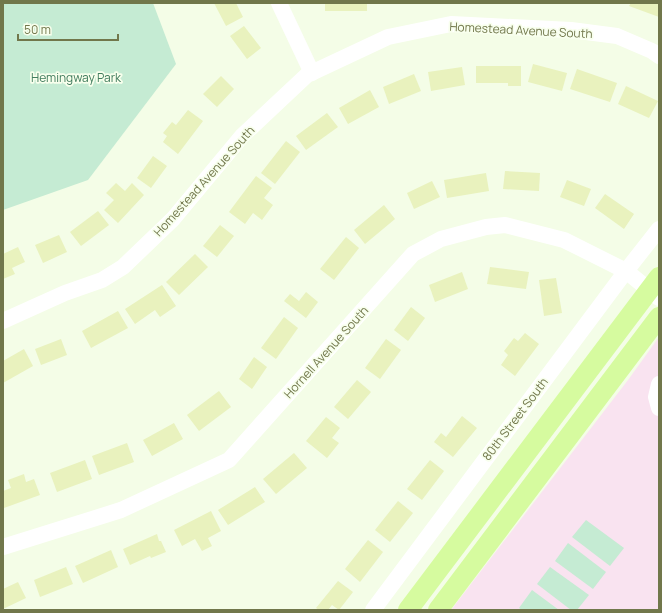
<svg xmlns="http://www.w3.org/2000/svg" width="662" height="613" viewBox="0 0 662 613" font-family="Manrope,sans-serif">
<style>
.education{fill:#f9e3f0}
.green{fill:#c5ebd3}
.building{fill:#e9f2be}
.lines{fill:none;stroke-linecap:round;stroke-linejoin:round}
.minor{stroke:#fff;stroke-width:16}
.major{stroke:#d6fb9f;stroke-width:20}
.labels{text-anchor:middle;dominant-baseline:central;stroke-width:3.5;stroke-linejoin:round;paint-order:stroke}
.street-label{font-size:12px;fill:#71774b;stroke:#f8ffed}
.park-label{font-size:12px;fill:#427d5e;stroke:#f8ffed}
</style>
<rect width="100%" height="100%" fill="#f4fde7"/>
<!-- education -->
<polygon class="education" points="659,337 659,610 451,610 628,380"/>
<!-- green -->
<g class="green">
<polygon points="3,3 153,3 176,64 88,180 3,210"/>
<polygon points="586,520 624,548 610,566 572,537"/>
<polygon points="568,543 606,572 593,589 555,561"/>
<polygon points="550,567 589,595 577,610 571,610 537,584"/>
<polygon points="532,590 559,610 522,610 519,608"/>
</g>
<!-- building -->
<g class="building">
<polygon points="214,3 236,3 243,17 226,26"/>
<rect x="325" y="3" width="42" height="8"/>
<polygon points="631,3 659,3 659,17 629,6"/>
<polygon points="244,26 261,48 247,59 230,36"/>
<polygon points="533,64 567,73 562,91 528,82"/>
<polygon points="476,66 521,66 521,86 508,86 508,83 476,83"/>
<polygon points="462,67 465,85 431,91 428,72"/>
<polygon points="577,69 617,83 610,102 570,89"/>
<polygon points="414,74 421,91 389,104 383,87"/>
<polygon points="221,76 234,89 217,107 203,94"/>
<polygon points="626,86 658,101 649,118 618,104"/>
<polygon points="370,90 379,107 348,124 339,108"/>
<polygon points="188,110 203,121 178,154 163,142 167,136 163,133 172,122 176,125"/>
<polygon points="327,113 338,127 306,150 296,136"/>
<polygon points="286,141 300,152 275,184 261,173"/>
<polygon points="153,156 167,166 151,188 137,178"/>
<polygon points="505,171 540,173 539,191 503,189"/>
<polygon points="486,173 489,191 447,198 444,180"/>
<polygon points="256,176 272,188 264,198 273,205 262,220 253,213 245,224 229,212"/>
<polygon points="567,180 591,189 584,206 560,197"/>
<polygon points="432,181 440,197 414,209 407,193"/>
<polygon points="116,183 125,191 132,183 144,195 118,223 104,210 114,200 106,193"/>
<polygon points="605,194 634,214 624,229 595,208"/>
<polygon points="384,205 395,219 365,244 354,230"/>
<polygon points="98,211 109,225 81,246 70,232"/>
<polygon points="220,225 234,236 217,257 203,246"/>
<polygon points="59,235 67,252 43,263 35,245"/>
<polygon points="346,237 359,248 334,280 320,269"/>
<polygon points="18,247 25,262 12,268 15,274 3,279 3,254"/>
<polygon points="195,254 208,267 179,295 166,282"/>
<polygon points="490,267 529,272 526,289 487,284"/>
<polygon points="462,272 468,289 435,302 429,285"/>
<polygon points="556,278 562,313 544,316 539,280"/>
<polygon points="162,285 176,306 160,317 155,310 135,324 125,309"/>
<polygon points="306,292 318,302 306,318 284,301 290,294 299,301"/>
<polygon points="411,307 425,318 408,341 394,330"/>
<polygon points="118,311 128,328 91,348 82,331"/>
<polygon points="284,317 298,328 276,359 261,348"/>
<polygon points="525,333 539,344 515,376 501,365 508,355 504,351 514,338 518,341"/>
<polygon points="61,339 67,355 41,365 35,349"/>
<polygon points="386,339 401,350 380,379 365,368"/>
<polygon points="24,349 33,366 3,383 3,361"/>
<polygon points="254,357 267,367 252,389 239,379"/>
<polygon points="357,380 371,392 348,419 334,407"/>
<polygon points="219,391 231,407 199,431 187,415"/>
<polygon points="462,416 477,428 453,457 434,442 441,433 446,437"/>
<polygon points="326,417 340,428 332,438 339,443 327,458 306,441"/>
<polygon points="174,423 183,439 152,456 143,440"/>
<polygon points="127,443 134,462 99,475 92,456"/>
<polygon points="294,453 307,468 276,494 263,479"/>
<polygon points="85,460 92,479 57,492 50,473"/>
<polygon points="430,460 444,471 422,500 407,489"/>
<polygon points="24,474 26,482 34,479 40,495 4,508 3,504 3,491 11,488 8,480"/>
<polygon points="255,487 265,502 228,525 218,510"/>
<polygon points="398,501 413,513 390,542 375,530"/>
<polygon points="211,511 221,531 208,538 212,546 202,551 195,539 182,546 174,530"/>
<polygon points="157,534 159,541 161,541 166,552 151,558 150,556 130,565 123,549"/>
<polygon points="368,540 383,552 360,582 345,569"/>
<polygon points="111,550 118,567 83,583 75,566"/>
<polygon points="66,567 73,584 40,597 34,580"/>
<polygon points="338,581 353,592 339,610 332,605 328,610 319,610 316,608"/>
<polygon points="18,582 26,598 3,609 3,589"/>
</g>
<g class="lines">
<!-- minor -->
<g class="minor">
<polyline points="279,3 312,73"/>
<polyline points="3,321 65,293 102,280 123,267 173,219 242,136 307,75 388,37 451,24 571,30 617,36 652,51 659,56"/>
<polyline points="659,384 656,397 659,408"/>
<polyline points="3,547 121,510 229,460 413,254 441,239 486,227 505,225 564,240 626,271 659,298"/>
<polyline points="373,610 626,271 659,229"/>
</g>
<!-- major -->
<g class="major">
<polyline points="408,610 659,277"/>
<polyline points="438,610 659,317"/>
</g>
</g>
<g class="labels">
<!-- street labels -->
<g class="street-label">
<text transform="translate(521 30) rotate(3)">Homestead Avenue South</text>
<text transform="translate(204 181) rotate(-48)">Homestead Avenue South</text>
<text transform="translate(326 352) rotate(-48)">Hornell Avenue South</text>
<text transform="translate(515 419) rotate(-53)">80th Street South</text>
</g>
<!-- park labels -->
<g class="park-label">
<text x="76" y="77">Hemingway Park</text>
</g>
</g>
<!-- border -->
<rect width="662" height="613" fill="none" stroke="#71774b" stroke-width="8"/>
<!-- scale -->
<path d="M18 34v6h100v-6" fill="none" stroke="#71774b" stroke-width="2"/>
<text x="24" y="34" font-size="12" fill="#71774b" stroke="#f8ffed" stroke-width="3" paint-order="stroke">50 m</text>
</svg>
